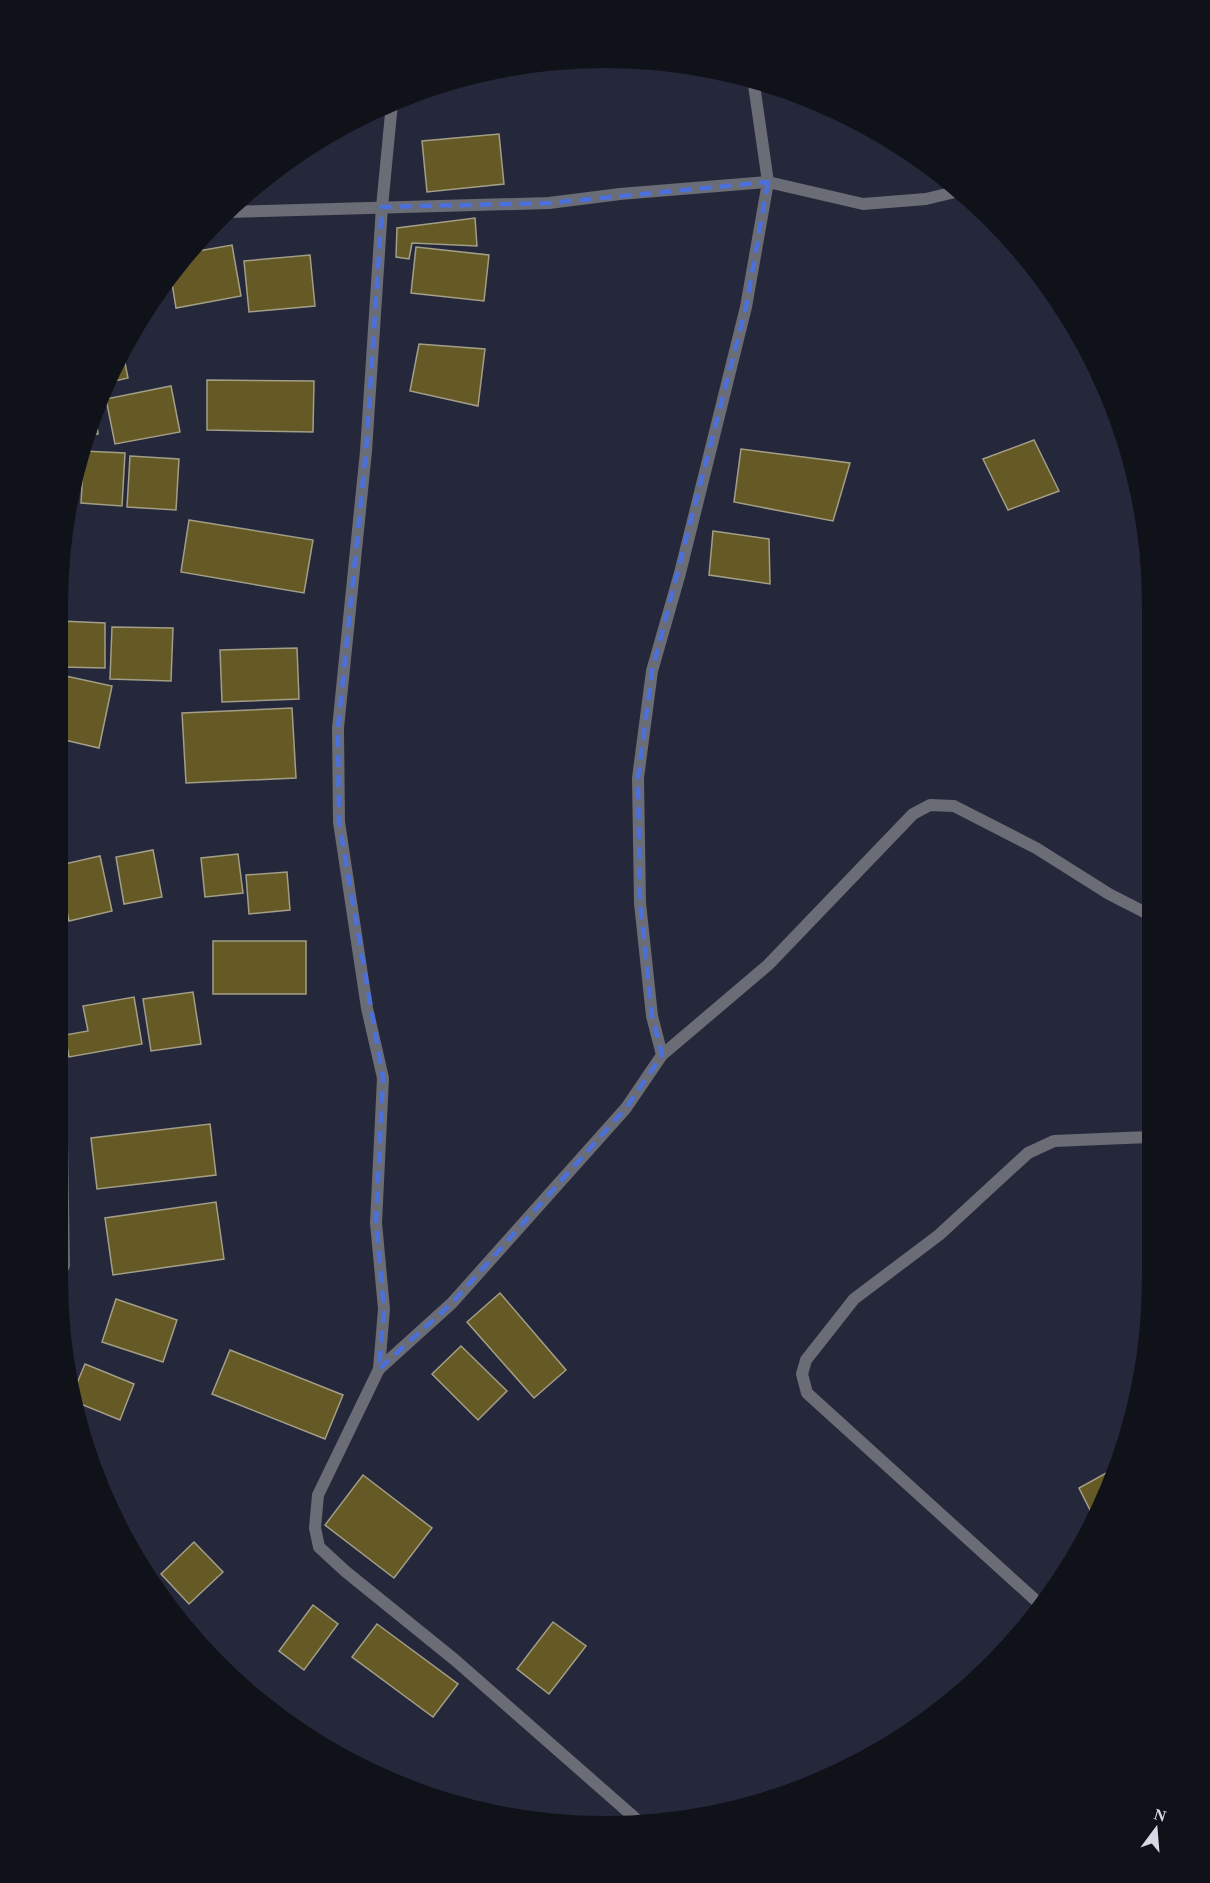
<svg xmlns="http://www.w3.org/2000/svg" width="1210" height="1883" viewBox="0 0 1210 1883" font-family="'Times New Roman',serif">
<style>
.building{fill:#655a25;stroke:#a39e87;stroke-width:1.5}
.lines{fill:none;stroke-linecap:round;stroke-linejoin:round}
.street{stroke:#6a6c76;stroke-width:12}
.marked{fill:none;stroke:#4b70db;stroke-width:4.5;stroke-dasharray:12 8;stroke-linejoin:round}
</style>
<rect width="100%" height="100%" fill="#25283a"/>
<!-- building -->
<g class="building">
<polygon points="499,134 504,184 427,192 422,141"/>
<polygon points="475,218 477,246 412,243 409,259 396,257 397,228"/>
<polygon points="232,245 241,296 176,308 170,271 187,253"/>
<polygon points="416,247 489,255 484,301 411,293"/>
<polygon points="310,255 315,306 249,312 244,261"/>
<polygon points="419,344 485,349 478,406 410,391"/>
<polygon points="123,353 128,378 106,383"/>
<polygon points="207,380 314,381 313,432 207,430"/>
<polygon points="171,386 180,432 115,444 106,399"/>
<polygon points="95,411 98,434 88,436"/>
<polygon points="1034,440 1059,491 1008,510 983,459"/>
<polygon points="741,449 850,463 833,521 734,502"/>
<polygon points="84,451 125,453 122,506 81,503"/>
<polygon points="130,456 179,459 176,510 127,507"/>
<polygon points="189,520 313,540 304,593 181,572"/>
<polygon points="713,531 769,539 770,584 709,575"/>
<polygon points="61,621 105,623 105,668 61,667"/>
<polygon points="112,627 173,628 171,681 110,679"/>
<polygon points="297,648 299,699 222,702 220,650"/>
<polygon points="61,675 112,686 99,748 60,739"/>
<polygon points="292,708 296,778 186,783 182,713"/>
<polygon points="153,850 162,897 124,904 116,857"/>
<polygon points="238,854 243,893 205,897 201,858"/>
<polygon points="100,856 112,911 69,921 60,877 60,865"/>
<polygon points="287,872 290,910 249,914 246,875"/>
<rect x="213" y="941" width="93" height="53"/>
<polygon points="193,992 201,1044 151,1051 143,999"/>
<polygon points="134,997 142,1044 69,1057 65,1035 88,1031 83,1006"/>
<polygon points="210,1124 216,1175 97,1189 91,1138"/>
<polygon points="216,1202 224,1259 113,1275 105,1218"/>
<polygon points="500,1293 566,1370 534,1398 467,1322"/>
<polygon points="116,1299 177,1320 163,1362 102,1342"/>
<polygon points="461,1346 507,1391 478,1420 432,1374"/>
<polygon points="230,1350 343,1395 325,1439 212,1394"/>
<polygon points="85,1364 134,1384 120,1420 78,1403 75,1388"/>
<polygon points="1117,1467 1111,1487 1094,1518 1079,1488"/>
<polygon points="363,1475 432,1528 394,1578 325,1525"/>
<polygon points="194,1542 223,1572 189,1604 161,1574"/>
<polygon points="313,1605 338,1624 304,1670 279,1651"/>
<polygon points="553,1622 586,1646 549,1694 517,1669"/>
<polygon points="377,1624 458,1684 433,1717 352,1657"/>
</g>
<g class="lines">
<!-- street -->
<g class="street">
<polyline points="392,103 382,207 366,451 338,728 339,822 367,1008 383,1078 376,1223 384,1309 379,1369 318,1495 315,1528 319,1547 345,1571 455,1660 635,1818"/>
<polyline points="226,212 549,203 620,194 768,182 863,204 926,199 959,191"/>
<polyline points="662,1055 768,965 913,814 930,805 954,806 1036,848 1109,894 1150,915"/>
<polyline points="58,1123 62,1140 64,1266"/>
<polyline points="379,1369 452,1303 626,1108 662,1055 652,1016 640,903 638,778 652,671 680,573 746,307 768,182 753,78"/>
<polyline points="1043,1607 807,1393 802,1374 806,1360 854,1299 939,1235 1028,1153 1054,1141 1149,1137"/>
</g>
</g>
<!-- marked area -->
<path class="marked" d="M 768,182 L 746,307 L 652,671 L 638,778 L 640,903 L 652,1016 L 662,1055 L 626,1108 L 452,1303 L 379,1369 L 384,1309 L 376,1223 L 383,1078 L 339,822 L 338,728 L 366,451 L 382,207 L 549,203 Z"/>
<!-- crop -->
<path d="M0 0H1210V1883H0ZM605 68H605A537 537 0 0 1 1142 605V1279A537 537 0 0 1 605 1816H605A537 537 0 0 1 68 1279V605A537 537 0 0 1 605 68Z" fill="#10121a" fill-rule="evenodd"/>
<!-- north arrow -->
<g transform="translate(1156 1829) rotate(16)" stroke="#10121a" stroke-width="4.5" paint-order="stroke">
<path d="M0-4.5L10 22L0 15L-10 22Z" fill="#d6d8e4"/>
<text y="-9" font-size="16" font-weight="bold" text-anchor="middle" fill="#d6d8e4">N</text>
</g>
</svg>
